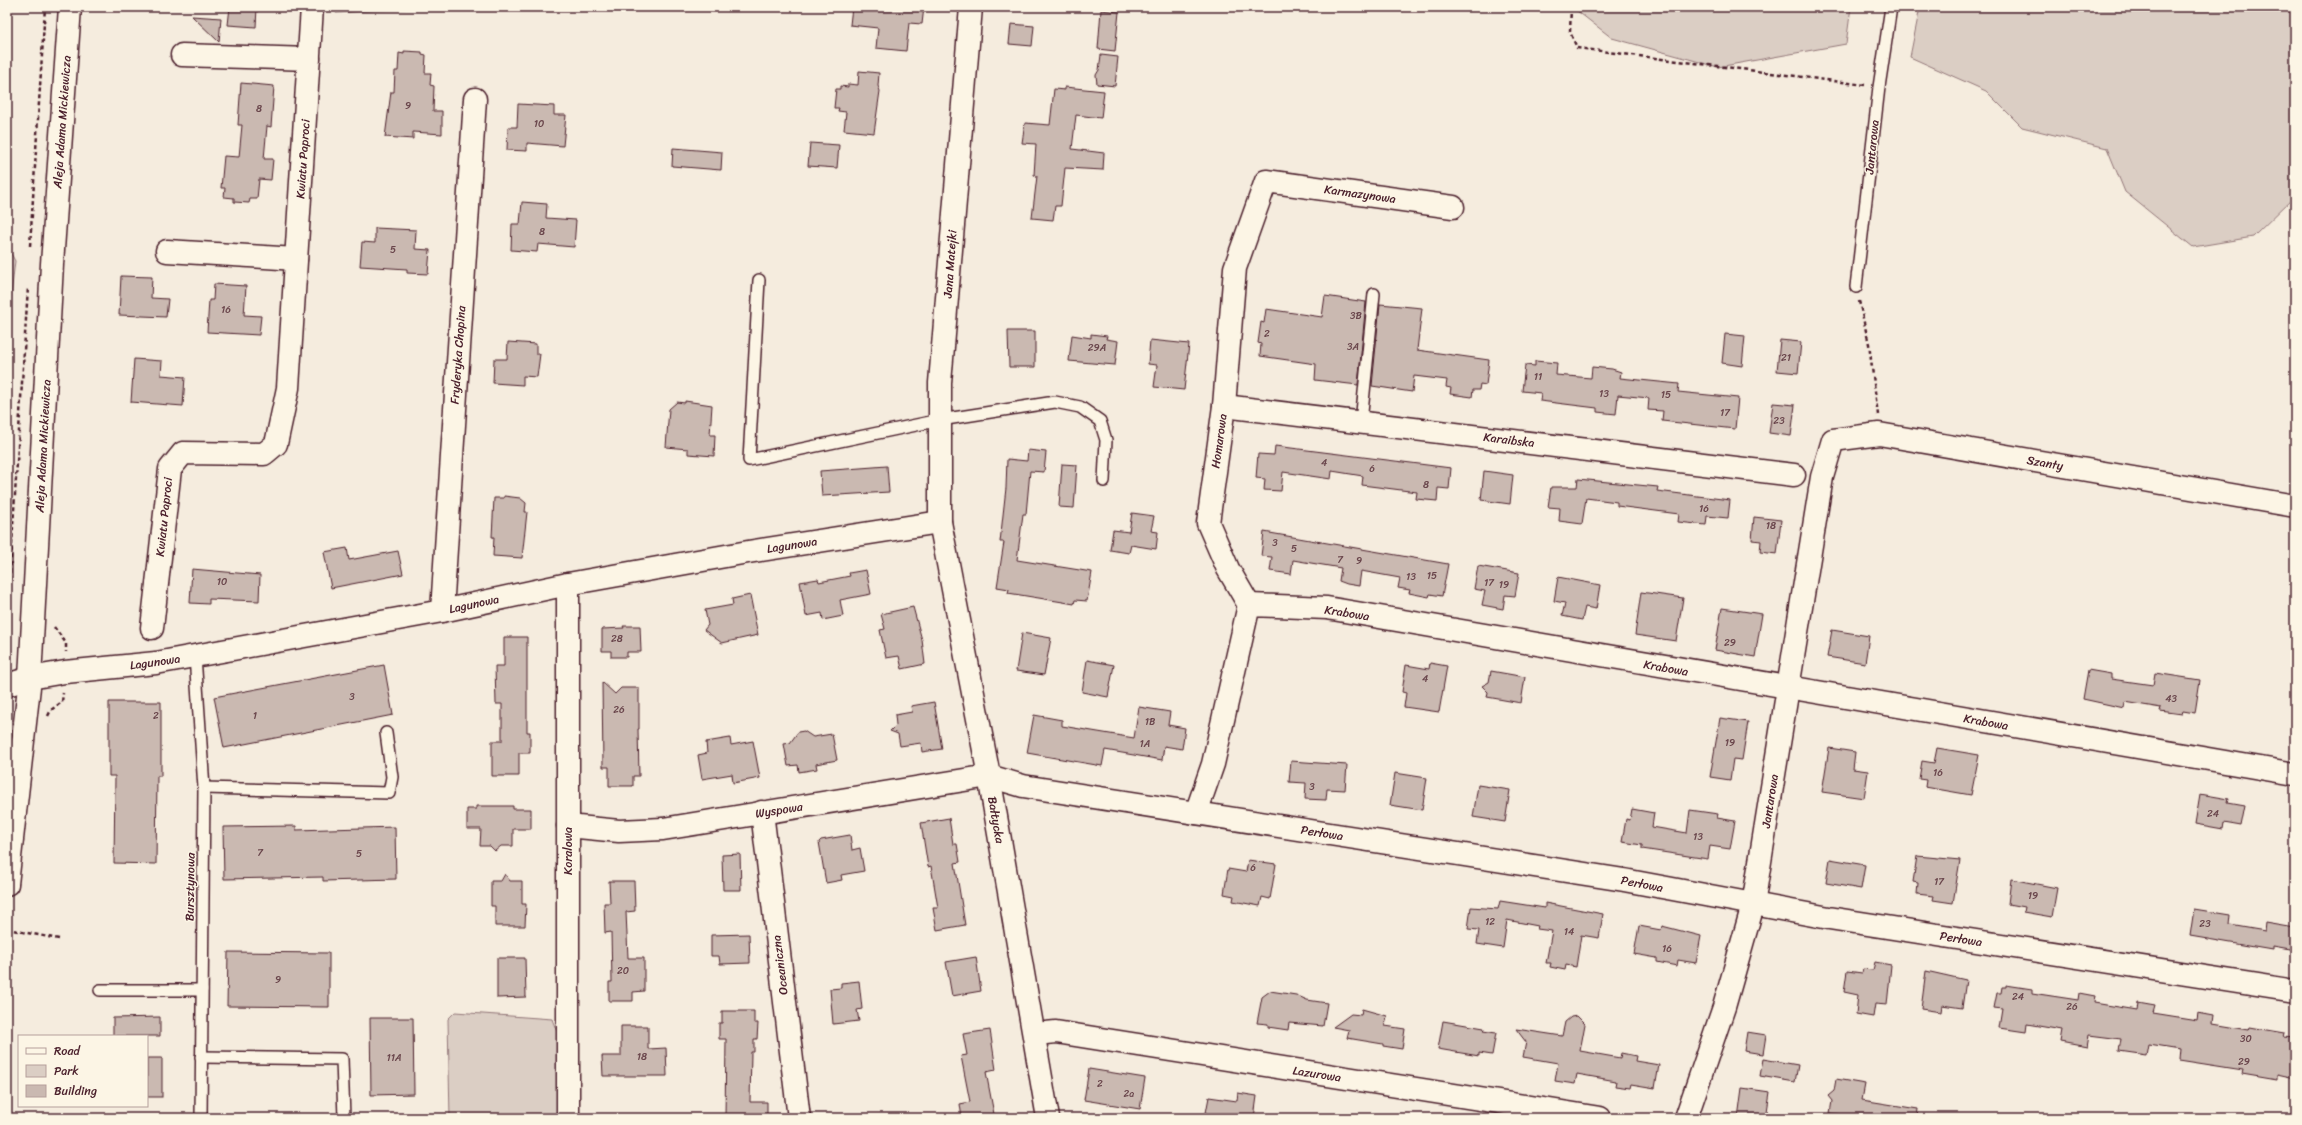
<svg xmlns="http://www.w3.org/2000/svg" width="2302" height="1125" viewBox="0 0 2302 1125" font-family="Sriracha,sans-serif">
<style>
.green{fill:#dbcec4;stroke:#927678}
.building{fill:#cab9b1;stroke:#4a1f2b}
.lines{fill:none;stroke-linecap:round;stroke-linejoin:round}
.lane-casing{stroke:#4a1f2b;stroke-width:14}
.street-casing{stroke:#4a1f2b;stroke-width:25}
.path{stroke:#4a1f2b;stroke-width:2.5;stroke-dasharray:4 3;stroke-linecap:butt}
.lane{stroke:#fcf5e5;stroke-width:11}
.street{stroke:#fcf5e5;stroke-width:22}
.labels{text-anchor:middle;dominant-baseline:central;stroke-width:3;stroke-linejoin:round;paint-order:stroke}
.number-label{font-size:10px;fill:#6a464c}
.street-label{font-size:12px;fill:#4a1f2b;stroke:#fcf5e5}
</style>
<rect width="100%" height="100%" fill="#f5ecde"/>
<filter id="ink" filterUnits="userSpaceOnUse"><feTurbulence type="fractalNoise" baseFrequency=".025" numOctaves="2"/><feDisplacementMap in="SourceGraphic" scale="8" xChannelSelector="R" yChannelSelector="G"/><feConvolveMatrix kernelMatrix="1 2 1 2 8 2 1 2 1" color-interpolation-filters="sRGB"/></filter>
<g filter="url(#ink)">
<!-- green -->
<g class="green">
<polygon points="337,7 431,7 336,13"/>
<polygon points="1572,7 1851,7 1846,44 1718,67 1612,38"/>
<polygon points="1920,7 2295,7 2295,196 2253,237 2193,247 2125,192 2107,148 2022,127 1986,91 1910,57"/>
<polygon points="7,246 15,261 7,329"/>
<polygon points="455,1012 552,1019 558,1035 557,1118 450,1118 448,1019"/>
</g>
<!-- building -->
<g class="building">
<polygon points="230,7 257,7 256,27 228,25"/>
<polygon points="852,7 924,7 922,24 909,23 906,51 876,48 878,28 850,25"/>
<polygon points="1101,10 1119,12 1115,51 1098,49"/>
<polygon points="192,16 221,18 219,42"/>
<polygon points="1011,24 1034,26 1032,46 1009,44"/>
<polygon points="404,51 422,52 422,54 426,55 425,73 431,73 430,85 434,86 433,111 442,111 442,134 413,132 413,139 385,137 391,92 394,92 395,71 398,71 399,53 404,54"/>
<polygon points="1101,55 1118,57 1115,86 1097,84 1096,75 1099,70"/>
<polygon points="859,71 879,73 878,86 880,91 874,133 844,130 846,112 838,111 839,108 834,108 836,89 840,89 840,86 848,87 848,84 858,85"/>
<polygon points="241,83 274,86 271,127 267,126 264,159 273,159 271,180 259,179 257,199 250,199 249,203 234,202 234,198 224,197 225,188 221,188 224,156 239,157 242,125 238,125"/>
<polygon points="1065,87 1104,91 1101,118 1076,115 1072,149 1104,153 1103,170 1065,168 1061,206 1055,206 1053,220 1032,218 1037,176 1034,175 1036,144 1022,143 1025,123 1050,125 1054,89 1065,90"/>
<polygon points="518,104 554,106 554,115 566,115 563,146 527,143 527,151 507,150 508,127 517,127"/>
<polygon points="810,143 839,145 837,168 808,166"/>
<polygon points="673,148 722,152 721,170 672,166"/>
<polygon points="522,202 547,204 546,218 576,220 574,247 538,244 537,252 511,250 512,224 520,224"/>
<polygon points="375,228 416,230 415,249 430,250 428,274 407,273 407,269 360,266 362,242 375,243"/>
<polygon points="121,276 152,277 151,298 168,299 166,317 119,315"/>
<polygon points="214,284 246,286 244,315 261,316 259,335 207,332 209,300 213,300"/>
<polygon points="1325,296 1366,302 1358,385 1315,380 1316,364 1260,356 1261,344 1258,343 1261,322 1264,323 1266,309 1322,317"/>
<polygon points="1380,304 1422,308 1417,350 1489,360 1486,385 1480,384 1479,390 1473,390 1472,397 1450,394 1451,388 1446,387 1447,380 1414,376 1412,392 1372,386"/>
<polygon points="1008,331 1035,331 1035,367 1009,367"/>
<polygon points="1091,334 1107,336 1106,339 1118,341 1115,365 1069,361 1072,335 1091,338"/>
<polygon points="1725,334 1745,336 1742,366 1722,363"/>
<polygon points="1150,340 1189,344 1184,390 1154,387 1157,365 1148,364"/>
<polygon points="1780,340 1801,342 1798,373 1777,371"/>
<polygon points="508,342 536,344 536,354 540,354 537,377 523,376 523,385 493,383 494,359 507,359"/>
<polygon points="134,359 162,361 161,375 185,377 183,406 131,402"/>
<polygon points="1535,361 1557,363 1556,375 1591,378 1592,367 1612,369 1621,372 1620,378 1679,384 1678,392 1738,398 1735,429 1662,421 1663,411 1648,410 1649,398 1618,395 1616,414 1597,412 1597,408 1540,401 1541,393 1522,391 1525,365 1535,366"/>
<polygon points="685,401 712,405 710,435 715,435 714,456 688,454 688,449 666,447 669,409 677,402 685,403"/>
<polygon points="1773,403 1795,405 1791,436 1769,433"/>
<polygon points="1275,446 1451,468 1449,489 1438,488 1437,501 1416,499 1417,492 1362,485 1363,476 1332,471 1331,479 1283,472 1281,491 1264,490 1265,479 1256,478 1258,454 1274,455"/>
<polygon points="1028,450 1046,452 1044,472 1030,471 1026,514 1023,514 1017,560 1092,572 1087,601 1075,600 1074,604 1063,602 1008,593 1009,589 997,587 1004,542 1000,542 1006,488 1007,459 1027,461"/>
<polygon points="1062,464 1077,465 1074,508 1059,507"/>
<polygon points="887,466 889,492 822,496 820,471"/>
<polygon points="1484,471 1513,475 1510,504 1481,500"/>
<polygon points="1578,479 1658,487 1657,491 1730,500 1728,518 1707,516 1706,525 1678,522 1679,514 1617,506 1617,502 1586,498 1582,524 1559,521 1560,508 1548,507 1551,487 1577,487"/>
<polygon points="504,496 520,498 526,503 525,512 527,512 522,558 493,556 494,537 492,537 494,498 504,498"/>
<polygon points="1132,513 1154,516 1151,531 1158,532 1156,549 1131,545 1129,553 1110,550 1113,530 1129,532"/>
<polygon points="1754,517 1781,520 1777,554 1760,552 1761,541 1752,540"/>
<polygon points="1264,532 1448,564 1442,596 1430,594 1429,597 1409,593 1410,590 1398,588 1400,578 1361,571 1359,586 1347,584 1339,581 1341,568 1293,560 1291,574 1270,571 1272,557 1261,556"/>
<polygon points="347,548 349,560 398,551 403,574 331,588 324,552"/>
<polygon points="1478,566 1519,573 1515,596 1505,595 1503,609 1482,605 1485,591 1474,589"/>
<polygon points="192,569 260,575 259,601 209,599 209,604 190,603"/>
<polygon points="866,570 871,594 840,600 843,616 823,620 822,613 806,616 800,582 818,579 819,582 850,576 849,573"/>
<polygon points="1558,577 1600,585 1596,609 1585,607 1582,620 1562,616 1565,603 1554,601"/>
<polygon points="1641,592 1683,598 1676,641 1635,635"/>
<polygon points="750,595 758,635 722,643 704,630 708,625 705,610 733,605 732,599"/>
<polygon points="913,607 922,640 925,664 902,669 899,656 886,658 880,630 885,629 881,614"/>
<polygon points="1722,608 1762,614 1755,657 1715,650"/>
<polygon points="623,626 640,626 641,652 627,652 627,657 611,657 611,651 602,651 602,629 624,628"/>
<polygon points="1832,630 1869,636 1865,663 1827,657"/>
<polygon points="1022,633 1051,638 1044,675 1016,671"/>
<polygon points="504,637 527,637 527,732 530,732 530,753 519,753 519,776 492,776 492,741 502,741 502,704 496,704 495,666 504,666"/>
<polygon points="1087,660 1114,665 1108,697 1082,692"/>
<polygon points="1430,663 1447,666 1439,712 1404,707 1406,693 1402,692 1406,665 1429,669"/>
<polygon points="384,665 393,715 224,748 214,697"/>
<polygon points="2088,670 2111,674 2111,679 2153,685 2155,673 2200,680 2195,713 2183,711 2182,714 2160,711 2161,708 2125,702 2124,708 2083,699"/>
<polygon points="1491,671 1525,677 1521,703 1487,697 1488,692 1482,686 1489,682"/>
<polygon points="602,682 615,694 621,688 639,688 639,729 638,729 639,776 633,776 633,786 609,786 609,767 603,767"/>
<polygon points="109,702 161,702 161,776 157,776 156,864 114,863 115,776 109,776"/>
<polygon points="934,702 942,749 922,752 921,743 900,746 898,734 890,731 896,725 895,715 912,712 911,706"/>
<polygon points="1139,707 1170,712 1168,725 1185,728 1182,749 1164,746 1162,760 1105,750 1102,766 1027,753 1034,715 1062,720 1062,726 1134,738"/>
<polygon points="1720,718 1748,722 1742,760 1733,759 1730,780 1710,777"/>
<polygon points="804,731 813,737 832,734 837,760 816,764 817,769 799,772 798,765 788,766 784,744 790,743 798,732"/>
<polygon points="730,738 731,745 753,741 760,778 733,783 732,774 702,779 698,755 707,753 706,742"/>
<polygon points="1829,748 1855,752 1853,769 1868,771 1864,798 1822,792"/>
<polygon points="1937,748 1979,755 1971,795 1925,787 1926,780 1919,779 1922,761 1934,763"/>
<polygon points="1291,761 1347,765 1345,790 1327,789 1326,800 1305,799 1306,783 1289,782"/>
<polygon points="1395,773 1427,778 1422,810 1390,805"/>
<polygon points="1478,785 1510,790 1505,822 1473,817"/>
<polygon points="2200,794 2229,799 2228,803 2245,806 2241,826 2224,823 2223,829 2195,824"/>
<polygon points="476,806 513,806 513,809 531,809 531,829 513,829 513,846 501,846 495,851 490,846 480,846 481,829 467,829 467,809 476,809"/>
<polygon points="1632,809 1654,813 1652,827 1687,833 1690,810 1718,814 1717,818 1735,821 1730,849 1710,846 1708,859 1642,849 1642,845 1622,842 1626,819 1630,820"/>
<polygon points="949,818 953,844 957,844 960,862 955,863 965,925 937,930 933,908 938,908 931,866 928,867 921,823"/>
<polygon points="296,826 296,830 395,827 396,879 323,881 323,877 224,879 223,827"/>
<polygon points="850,835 852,850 860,848 864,871 841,875 842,880 826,883 819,842 821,840"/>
<polygon points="740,854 741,890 723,890 722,855"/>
<polygon points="1917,856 1960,860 1953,903 1933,900 1934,896 1917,894 1918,883 1913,882"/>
<polygon points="1830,859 1865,865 1861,889 1826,883"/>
<polygon points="1248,860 1276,864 1270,899 1262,897 1260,906 1233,901 1234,896 1224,894 1228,869 1246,872"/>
<polygon points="505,874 510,881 522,881 522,904 526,904 525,926 495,926 495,906 491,906 491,881 501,881"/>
<polygon points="2011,879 2057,888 2052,917 2023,912 2024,907 2008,904"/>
<polygon points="609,881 634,881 635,911 626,912 628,958 644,958 644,991 633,992 633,1001 609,1001 609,982 612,982 611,932 605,933 604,903 610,903"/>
<polygon points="1500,901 1545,908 1545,903 1603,914 1599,938 1581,935 1576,967 1566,965 1565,970 1550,967 1551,963 1546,963 1552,931 1537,929 1538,926 1507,920 1503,948 1477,944 1479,930 1468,929 1471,907 1498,909"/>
<polygon points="2194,909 2231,915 2230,925 2265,931 2266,922 2295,927 2295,951 2272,947 2272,950 2190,936"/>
<polygon points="1639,926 1661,930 1662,926 1701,936 1696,963 1678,960 1677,966 1657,962 1657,958 1634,954"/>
<polygon points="749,934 750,963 720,964 719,956 711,956 711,935"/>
<polygon points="228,952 329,953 329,1007 227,1006"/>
<polygon points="976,957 981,991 952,996 946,962"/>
<polygon points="497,958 525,958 526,997 497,998"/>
<polygon points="1875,962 1891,965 1887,1005 1875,1004 1873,1017 1856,1014 1858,995 1844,992 1847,971 1862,973 1863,969 1873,970"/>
<polygon points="1926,971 1966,980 1962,1008 1942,1005 1941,1012 1921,1009"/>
<polygon points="859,981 862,1009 857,1010 859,1021 833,1024 830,989 841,988 841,983"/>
<polygon points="2006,985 2032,989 2032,993 2078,1000 2079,993 2095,996 2094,1003 2137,1010 2138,1003 2155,1006 2153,1013 2197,1020 2198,1013 2214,1016 2213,1024 2249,1030 2250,1027 2285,1033 2284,1037 2295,1038 2295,1079 2277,1075 2277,1080 2242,1074 2243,1070 2179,1060 2180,1049 2149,1044 2147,1055 2119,1051 2121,1039 2089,1035 2087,1046 2060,1041 2062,1030 2027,1024 2026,1032 1999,1028 2002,1009 1994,1008 1997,993 2001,993 2002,987 2006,987"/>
<polygon points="1270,991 1296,995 1307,1000 1327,1003 1323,1026 1289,1023 1288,1030 1268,1027 1268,1024 1257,1023 1262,997"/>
<polygon points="1362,1009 1387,1016 1385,1026 1405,1029 1402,1049 1383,1046 1383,1044 1347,1038 1349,1030 1333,1027 1351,1014 1361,1015"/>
<polygon points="722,1011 754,1011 754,1023 758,1023 757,1039 754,1039 754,1052 751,1052 750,1102 767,1102 767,1118 725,1118 726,1039 719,1039 719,1023 722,1023"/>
<polygon points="1577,1016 1585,1024 1580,1051 1620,1058 1621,1053 1636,1056 1635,1061 1659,1065 1655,1088 1631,1084 1630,1088 1615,1086 1616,1081 1577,1074 1575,1084 1555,1081 1558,1063 1523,1057 1526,1042 1516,1029 1562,1036 1565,1022 1571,1017"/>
<polygon points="160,1017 160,1036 113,1036 113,1018"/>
<polygon points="370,1018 413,1018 414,1094 371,1095"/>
<polygon points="1443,1021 1484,1028 1483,1031 1496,1033 1492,1055 1479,1053 1479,1056 1438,1049"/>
<polygon points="621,1026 648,1026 648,1049 666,1048 667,1076 603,1076 602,1056 621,1056"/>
<polygon points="990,1030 996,1070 986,1072 994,1114 991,1115 992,1118 962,1118 960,1104 970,1102 961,1056 967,1055 963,1034"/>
<polygon points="1747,1032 1766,1035 1763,1054 1744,1051"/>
<rect x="147" y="1058" width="15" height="39"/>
<polygon points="1763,1059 1798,1065 1795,1082 1760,1076"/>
<polygon points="1089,1069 1145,1078 1140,1109 1084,1100"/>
<polygon points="1836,1079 1865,1084 1862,1100 1918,1109 1917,1118 1844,1118 1844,1115 1830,1113 1832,1101 1828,1096 1834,1091"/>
<polygon points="1742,1088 1770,1092 1766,1118 1738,1118"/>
<polygon points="1238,1093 1257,1096 1254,1118 1205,1118 1209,1097 1237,1101"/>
</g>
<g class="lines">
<!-- lane casing -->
<g class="lane-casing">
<g id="lane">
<polyline points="759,280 749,460 940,420 1055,402 1080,407 1100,421 1106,440 1104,481"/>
<polyline points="1856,287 1879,87 1891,7"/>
<polyline points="1361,422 1374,294"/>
<polyline points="195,656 204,788 201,1118"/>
<polyline points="204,788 389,793 392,777 386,733"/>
<polyline points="100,990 202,990"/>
<polyline points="201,1057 342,1059 344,1118"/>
</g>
</g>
<!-- street casing -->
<g class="street-casing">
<g id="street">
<polyline points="971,7 940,383 940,522 989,776 1048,1118"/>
<polyline points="182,55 309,59"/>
<polyline points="167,251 296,259"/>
<polyline points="1224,406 1794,475"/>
<polyline points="568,584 568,1118"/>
<polyline points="1249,605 1228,569 1208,523 1224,406 1235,268 1266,181 1453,207"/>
<polyline points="442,611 475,99"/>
<polyline points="152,628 170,469 183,453 264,454 276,444 288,388 312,7"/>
<polyline points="7,685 30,678 65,672 156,663 442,611 568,584 748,552 940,522"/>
<polyline points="762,812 799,1118"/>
<polyline points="1196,813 1213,764 1249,605 1327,608 2295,774"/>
<polyline points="568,826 619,831 663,829 989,776 1023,786 1624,880 1829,918 2295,991"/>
<polyline points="7,884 30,678 52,264 70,7"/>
<polyline points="1035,1034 1056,1032 1600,1118"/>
<polyline points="1686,1118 1724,1007 1753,905 1822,477 1833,440 1879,434 2295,506"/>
</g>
</g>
<!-- path -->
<g class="path">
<polyline points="1571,7 1570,32 1577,48 1865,85"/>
<polyline points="30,246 45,7"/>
<polyline points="1859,301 1869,344 1878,415"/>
<polyline points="7,622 28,287"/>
<polyline points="54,627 66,643 66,652"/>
<polyline points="48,716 51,710 62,702 63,693"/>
<polyline points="7,929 59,939"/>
</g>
<!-- lane -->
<use href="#lane" class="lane"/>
<!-- street -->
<use href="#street" class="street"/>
</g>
</g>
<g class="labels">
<!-- number labels -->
<g class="number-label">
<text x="408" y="106">9</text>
<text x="259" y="109">8</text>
<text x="539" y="124">10</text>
<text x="542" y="232">8</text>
<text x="393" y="250">5</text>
<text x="226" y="310">16</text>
<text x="1356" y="316">3B</text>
<text x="1267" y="334">2</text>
<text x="1353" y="347">3A</text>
<text x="1097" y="348">29A</text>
<text x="1786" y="358">21</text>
<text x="1538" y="377">11</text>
<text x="1604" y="394">13</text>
<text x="1666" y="395">15</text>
<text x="1725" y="413">17</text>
<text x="1779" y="421">23</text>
<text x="1324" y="463">4</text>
<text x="1372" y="469">6</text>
<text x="1426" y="485">8</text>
<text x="1704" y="509">16</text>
<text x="1771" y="526">18</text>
<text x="1275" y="543">3</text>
<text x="1294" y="549">5</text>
<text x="1340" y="560">7</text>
<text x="1359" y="561">9</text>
<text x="1432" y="576">15</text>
<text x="1411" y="577">13</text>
<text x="222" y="582">10</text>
<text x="1489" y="583">17</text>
<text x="1504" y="585">19</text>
<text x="617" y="639">28</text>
<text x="1730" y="643">29</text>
<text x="1425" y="679">4</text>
<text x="352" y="697">3</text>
<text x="2171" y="699">43</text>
<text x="619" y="710">26</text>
<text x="156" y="716">2</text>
<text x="255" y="716">1</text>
<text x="1150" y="722">1B</text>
<text x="1730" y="743">19</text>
<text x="1145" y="744">1A</text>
<text x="1938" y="773">16</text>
<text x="1312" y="787">3</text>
<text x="2213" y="814">24</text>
<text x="1698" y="837">13</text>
<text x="260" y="853">7</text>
<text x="359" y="854">5</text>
<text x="1253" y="868">6</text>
<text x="1939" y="882">17</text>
<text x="2033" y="896">19</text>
<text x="1490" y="922">12</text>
<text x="2205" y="924">23</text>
<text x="1569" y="932">14</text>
<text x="1667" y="949">16</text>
<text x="623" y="971">20</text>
<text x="278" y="980">9</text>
<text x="2018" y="997">24</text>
<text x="2072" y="1007">26</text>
<text x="2246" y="1039">30</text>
<text x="642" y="1057">18</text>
<text x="394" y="1058">11A</text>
<text x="2244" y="1062">29</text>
<text x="1100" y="1084">2</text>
<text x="1129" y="1094">2a</text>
</g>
<!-- street labels -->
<g class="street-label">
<text transform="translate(62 122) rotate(-86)">Aleja Adama Mickiewicza</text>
<text transform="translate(1872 147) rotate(-84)">Jantarowa</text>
<text transform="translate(303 159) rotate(-86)">Kwiatu Paproci</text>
<text transform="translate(1360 194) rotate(8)">Karmazynowa</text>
<text transform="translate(950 264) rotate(-86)">Jana Matejki</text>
<text transform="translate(458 355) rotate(-86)">Fryderyka Chopina</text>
<text transform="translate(1509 440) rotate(7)">Karaibska</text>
<text transform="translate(1219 441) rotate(-82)">Homarowa</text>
<text transform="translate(43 446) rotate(-87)">Aleja Adama Mickiewicza</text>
<text transform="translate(2045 463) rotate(10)">Szanty</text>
<text transform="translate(164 517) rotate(-84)">Kwiatu Paproci</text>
<text transform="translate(792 545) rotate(-9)">Lagunowa</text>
<text transform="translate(474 604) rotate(-12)">Lagunowa</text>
<text transform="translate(1347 613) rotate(9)">Krabowa</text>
<text transform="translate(155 662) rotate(-8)">Lagunowa</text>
<text transform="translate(1666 668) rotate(10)">Krabowa</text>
<text transform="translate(1986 722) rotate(10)">Krabowa</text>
<text transform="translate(1770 801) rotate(-81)">Jantarowa</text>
<text transform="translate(779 810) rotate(-9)">Wyspowa</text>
<text transform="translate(996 820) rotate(80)">Bałtycka</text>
<text transform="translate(1322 833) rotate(9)">Perłowa</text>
<text transform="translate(568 851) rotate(-90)">Koralowa</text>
<text transform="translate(1642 884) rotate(11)">Perłowa</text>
<text transform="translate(190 887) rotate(-89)">Bursztynowa</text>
<text transform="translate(1961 939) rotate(9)">Perłowa</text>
<text transform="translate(780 965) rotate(-97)">Oceaniczna</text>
<text transform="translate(1317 1074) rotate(9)">Lazurowa</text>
</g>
</g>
<!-- margin -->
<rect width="2302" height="1125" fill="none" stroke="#fcf5e5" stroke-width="24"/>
<rect x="12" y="12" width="2278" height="1101" fill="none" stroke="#4a1f2b" stroke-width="1.5" filter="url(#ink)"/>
<!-- legend -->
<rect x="18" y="1035" width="130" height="72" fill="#fcf5e5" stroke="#b59f9b"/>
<rect x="26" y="1048" width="20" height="6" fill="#fcf5e5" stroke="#b59f9b"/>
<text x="54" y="1055" font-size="12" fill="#4a1f2b">Road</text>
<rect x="26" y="1065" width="20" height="12" fill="#dbcec4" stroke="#b59f9b"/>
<text x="54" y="1075" font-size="12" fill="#4a1f2b">Park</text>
<rect x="26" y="1085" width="20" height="12" fill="#cab9b1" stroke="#b59f9b"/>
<text x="54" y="1095" font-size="12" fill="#4a1f2b">Building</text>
</svg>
